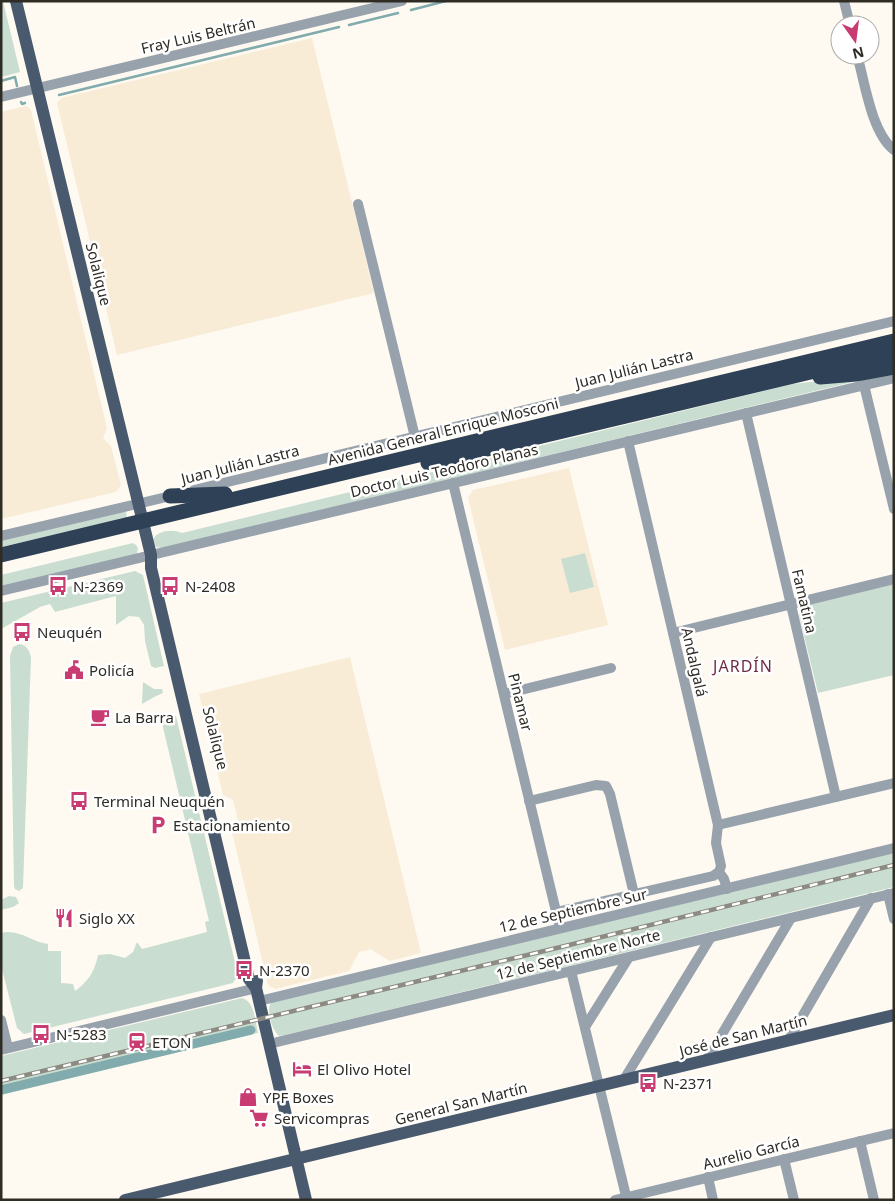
<svg xmlns="http://www.w3.org/2000/svg" width="895" height="1201" viewBox="0 0 895 1201" font-family="'Noto Sans',sans-serif">
<style>
.built{fill:#f8ecd7}
.green{fill:#c9ded1}
.lines{fill:none;stroke-linecap:round;stroke-linejoin:round}
.stream{stroke:#81abac;stroke-width:2.5}
.canal{stroke:#81abac;stroke-width:9}
.minor{stroke:#98a2ad;stroke-width:10}
.major{stroke:#495a6e;stroke-width:12}
.highway{stroke:#2e4157;stroke-width:15}
.rail-casing{stroke:#8d8a82;stroke-width:4.5}
.rail{stroke:#fff;stroke-width:2.5;stroke-dasharray:8;stroke-linecap:butt}
.labels{text-anchor:middle;dominant-baseline:central;stroke-width:5;stroke-linejoin:round;paint-order:stroke}
.street-label{font-size:15px;fill:#2f2c26;stroke:#fff}
.poi-label{font-size:15px;fill:#2f2c26;stroke:#fff;text-anchor:start}
.neighbourhood-label{font-size:16px;letter-spacing:1px;fill:#702c43;stroke:#fff}
</style>
<rect width="100%" height="100%" fill="#fefaf1"/>
<!-- built -->
<g class="built">
<polygon points="312,38 374,293 117,355 57,103 61,98"/>
<polygon points="26,106 31,110 107,428 103,438 111,446 121,485 116,492 1,519 1,112"/>
<polygon points="569,468 608,625 505,650 468,498 473,490"/>
<polygon points="350,657 421,953 390,961 370,949 365,951 359,952 349,971 275,989 268,985 232,832 239,824 233,800 223,795 199,694"/>
</g>
<!-- green -->
<g class="green">
<polygon points="1,1 3,1 20,72 1,77"/>
<path d="M 894,372 L 163,548 L 156,547 L 153,540 C 157,530 173,529 182,533 L 793,384 Z"/>
<polygon points="123,511 126,512 127,518 1,547 1,540"/>
<polygon points="133,543 136,545 138,548 137,554 1,587 1,575"/>
<polygon points="585,553 594,587 570,593 561,559"/>
<polygon points="135,571 143,575 164,666 155,668 151,666 145,641 144,625 139,617 129,616 116,625 116,596 55,612 50,604 40,607 1,629 1,603"/>
<polygon points="894,583 894,675 818,693 799,615 800,609 803,605"/>
<path d="M 19,644 C 26,645 29,649 31,657 L 23,888 L 19,891 L 15,889 L 14,886 L 10,656 L 13,647 Z"/>
<polygon points="143,682 154,689 162,689 163,693 156,696 142,704"/>
<path d="M 176,716 L 238,975 L 233,983 L 24,1034 L 17,1028 L 1,965 L 1,933 C 18,928 32,942 48,944 L 48,951 L 61,951 L 61,983 L 73,984 L 75,991 C 88,982 95,971 98,955 L 110,954 L 125,958 L 133,952 L 137,942 L 142,949 L 207,932 L 205,922 L 209,921 L 162,723 L 165,719 Z"/>
<path d="M 894,851 L 894,887 L 285,1035 L 279,1036 C 272,1030 266,1011 271,1002 Z"/>
<polygon points="9,896 16,897 19,903 13,907 1,910 1,900"/>
<path d="M 242,998 C 255,1001 255,1022 258,1033 L 1,1095 L 1,1056 Z"/>
</g>
<g class="lines">
<!-- stream -->
<g class="stream">
<polyline points="411,10 446,1"/>
<polyline points="349,25 398,13"/>
<polyline points="1,81 15,77 17,86"/>
<polyline points="59,95 339,27"/>
<polyline points="21,102 22,104 25,103"/>
</g>
<!-- canal -->
<polyline class="canal" points="1,1090 251,1030"/>
<!-- minor -->
<g class="minor">
<polyline points="844,1 850,25"/>
<path d="M 857,55 C 865,82 871,132 894,150"/>
<polyline points="1,97 402,1"/>
<polyline points="358,204 415,437"/>
<polyline points="864,385 894,509"/>
<polyline points="746,413 836,797"/>
<polyline points="628,441 718,825 716,843 721,866 719,872 724,879 727,889"/>
<polyline points="453,483 560,928"/>
<polyline points="194,490 894,321"/>
<polyline points="1,536 175,495"/>
<polyline points="1,591 894,378"/>
<polyline points="673,633 894,579"/>
<polyline points="504,694 611,668"/>
<polyline points="529,801 596,785 606,786 610,794 634,894"/>
<polyline points="718,825 894,783"/>
<polyline points="888,894 894,919"/>
<polyline points="556,912 713,876 719,872"/>
<polyline points="571,971 627,1200"/>
<polyline points="259,1001 894,848"/>
<polyline points="1,1020 8,1048"/>
<polyline points="585,1027 629,957"/>
<polyline points="788,1041 871,898"/>
<polyline points="269,1044 894,893"/>
<polyline points="1,1050 256,988"/>
<polyline points="706,1061 791,918"/>
<polyline points="623,1081 711,937"/>
<polyline points="860,1141 874,1200"/>
<polyline points="784,1159 794,1200"/>
<polyline points="708,1177 713,1200"/>
<polyline points="615,1200 894,1133"/>
</g>
<!-- major -->
<g class="major">
<polyline points="16,1 151,555 151,568 249,979 256,988"/>
<polyline points="257,981 256,988 306,1200"/>
<polyline points="125,1200 894,1015"/>
</g>
<!-- highway -->
<g class="highway">
<polyline points="820,377 856,374 894,367"/>
<polyline points="428,463 894,352"/>
<polyline points="170,496 225,494"/>
<polyline points="1,555 894,341"/>
</g>
<!-- rail casing -->
<g class="rail-casing">
<polyline id="rail" points="1,1081 565,946 894,865"/>
</g>
<!-- rail -->
<use href="#rail" class="rail"/>
</g>
<!-- icons -->
<defs>
<g id="bus-bare" transform="scale(1.5)"><path d="M-5-6H5V4H4V6H2V4H-2V6H-4V4H-5ZM-3.5-4V0h7V-4ZM-3.5 1.2v1.5H-2V1.2ZM2 1.2v1.5H3.5V1.2Z" fill="#c83c71" stroke="#fff" stroke-width="2.5" paint-order="stroke"/></g>
<g id="civic-bare" transform="scale(1.5)"><path d="M-.6-6.5H3V-4.5H.6V-3L4-1V1h2V6H-6V1h2V-1L-.6-3ZM-1.2 2.5V6h2.4V2.5Z" fill="#c83c71" stroke="#fff" stroke-width="2.5" paint-order="stroke"/></g>
<g id="cafe-bare" transform="scale(1.5)"><path d="M-5.5-4.5H6V0H3Q3 3.5 0 3.5H-2.5Q-5.5 3.5-5.5 0ZM3-3.2v2h1.7v-2ZM-6 4.5H4V6H-6Z" fill="#c83c71" stroke="#fff" stroke-width="2.5" paint-order="stroke"/></g>
<g id="parking-bare" transform="scale(1.5)"><path d="M-3.5-5.5H1a3.5 3.5 0 0 1 0 7H-1V5.5H-3.5ZM-1-3.4V-.6H.8a1.4 1.4 0 0 0 0-2.8Z" fill="#c83c71" stroke="#fff" stroke-width="2.5" paint-order="stroke"/></g>
<g id="restaurant-bare" transform="scale(1.5)"><path d="M-5-6h1v4h1v-4h1v4h1v-4h1v5L-1.5 .5V6h-2V.5L-5-1ZM5-6V6H3V1.5H1.5Q1.5-4 5-6Z" fill="#c83c71" stroke="#fff" stroke-width="2.5" paint-order="stroke"/></g>
<g id="station-bare" transform="scale(1.5)"><path d="M-3-6H3Q5-6 5-4V2Q5 4 3 4L4.5 6H3L1.5 4h-3L-3 6H-4.5L-3 4Q-5 4-5 2V-4Q-5-6-3-6ZM-3.5-4v3h7v-3ZM-3.5 1v1.5H-2V1ZM2 1v1.5H3.5V1Z" fill="#c83c71" stroke="#fff" stroke-width="2.5" paint-order="stroke"/></g>
<g id="hotel-bare" transform="scale(1.5)"><path d="M-6-4.5h1.5V1H6V5H4.5V3h-9V5H-6ZM-4 0a1.8 1.8 0 1 1 3.6 0ZM.5 0V-2.5h3Q6-2.5 6 0Z" fill="#c83c71" stroke="#fff" stroke-width="2.5" paint-order="stroke"/></g>
<g id="shop-bare" transform="scale(1.5)"><path d="M-5-2.5h2.3a2.7 3.5 0 0 1 5.4 0H5L5.5 6h-11ZM-1.5-2.5h3a1.5 2.3 0 0 0-3 0Z" fill="#c83c71" stroke="#fff" stroke-width="2.5" paint-order="stroke"/></g>
<g id="supermarket-bare" transform="scale(1.5)"><path d="M-6-5.5h2.5l.6 2H6L4.5 2H-2.5L-4.4-4H-6ZM-1.5 3.2a1.3 1.3 0 1 0 .1 0ZM3 3.2a1.3 1.3 0 1 0 .1 0Z" fill="#c83c71" stroke="#fff" stroke-width="2.5" paint-order="stroke"/></g>
</defs>
<g fill-rule="evenodd">
<use href="#bus-bare" x="58" y="586"/>
<use href="#bus-bare" x="170" y="586"/>
<use href="#bus-bare" x="22" y="632"/>
<use href="#civic-bare" x="74" y="670"/>
<use href="#cafe-bare" x="100" y="717"/>
<use href="#bus-bare" x="79" y="801"/>
<use href="#parking-bare" x="158" y="825"/>
<use href="#restaurant-bare" x="64" y="918"/>
<use href="#bus-bare" x="244" y="970"/>
<use href="#bus-bare" x="41" y="1034"/>
<use href="#station-bare" x="137" y="1042"/>
<use href="#hotel-bare" x="302" y="1069"/>
<use href="#bus-bare" x="648" y="1083"/>
<use href="#shop-bare" x="248" y="1097"/>
<use href="#supermarket-bare" x="259" y="1118"/>
</g>
<g class="labels">
<!-- street labels -->
<g class="street-label">
<text transform="translate(198 35) rotate(-13)">Fray Luis Beltrán</text>
<text transform="translate(99 274) rotate(76)">Solalique</text>
<text transform="translate(634 368) rotate(-14)">Juan Julián Lastra</text>
<text transform="translate(443 431) rotate(-14)">Avenida General Enrique Mosconi</text>
<text transform="translate(240 464) rotate(-14)">Juan Julián Lastra</text>
<text transform="translate(444 470) rotate(-13)">Doctor Luis Teodoro Planas</text>
<text transform="translate(805 601) rotate(77)">Famatina</text>
<text transform="translate(695 662) rotate(77)">Andalgalá</text>
<text transform="translate(521 702) rotate(76)">Pinamar</text>
<text transform="translate(216 738) rotate(76)">Solalique</text>
<text transform="translate(573 910) rotate(-13)">12 de Septiembre Sur</text>
<text transform="translate(578 954) rotate(-14)">12 de Septiembre Norte</text>
<text transform="translate(743 1035) rotate(-14)">José de San Martín</text>
<text transform="translate(461 1103) rotate(-14)">General San Martín</text>
<text transform="translate(751 1152) rotate(-14)">Aurelio García</text>
</g>
<!-- poi labels -->
<g class="poi-label">
<text x="73" y="586">N-2369</text>
<text x="185" y="586">N-2408</text>
<text x="37" y="632">Neuquén</text>
<text x="89" y="670">Policía</text>
<text x="115" y="717">La Barra</text>
<text x="94" y="801">Terminal Neuquén</text>
<text x="173" y="825">Estacionamiento</text>
<text x="79" y="918">Siglo XX</text>
<text x="259" y="970">N-2370</text>
<text x="56" y="1034">N-5283</text>
<text x="152" y="1042">ETON</text>
<text x="317" y="1069">El Olivo Hotel</text>
<text x="663" y="1083">N-2371</text>
<text x="263" y="1097">YPF Boxes</text>
<text x="274" y="1118">Servicompras</text>
</g>
<!-- neighbourhood labels -->
<g class="neighbourhood-label">
<text x="743" y="666">JARDÍN</text>
</g>
</g>
<!-- border -->
<rect width="895" height="1201" fill="none" stroke="#2f2c26" stroke-width="5"/>
<!-- north arrow -->
<g transform="translate(855 40) rotate(166)"><circle r="24" fill="#ffffff" stroke="#acaba8"/>
<path d="M0-4L9 19L0 12L-9 19Z" fill="#c83c71"/>
<text y="-8" font-size="14" font-weight="bold" text-anchor="middle" fill="#2f2c26">N</text>
</g>
</svg>
